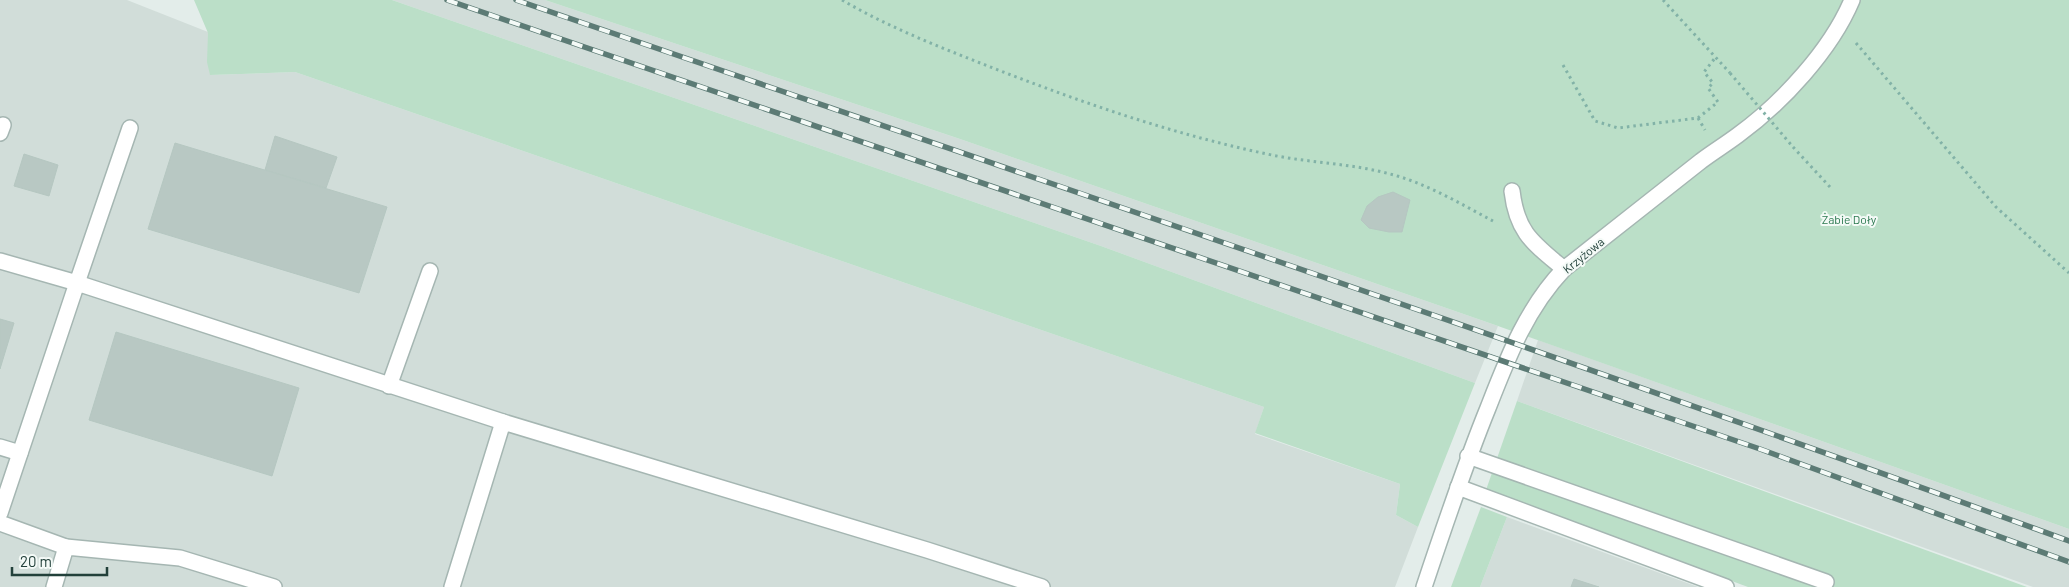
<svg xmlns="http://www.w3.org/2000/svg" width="2069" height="587" viewBox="0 0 2069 587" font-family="Barlow,sans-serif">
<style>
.built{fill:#d1ddd9}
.green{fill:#bbdfc8}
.building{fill:#b8c8c3;stroke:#b5c7c1}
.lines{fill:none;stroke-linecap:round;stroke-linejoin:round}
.minor-casing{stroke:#a5b6b2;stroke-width:18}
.path{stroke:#82b2a7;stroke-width:3;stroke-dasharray:2.5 4;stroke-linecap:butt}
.minor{stroke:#fff;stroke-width:15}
.rail-casing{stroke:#5c7b75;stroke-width:5.5}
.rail{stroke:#f4faf7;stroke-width:4;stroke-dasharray:11;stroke-linecap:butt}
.path-bridge{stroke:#82b2a7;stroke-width:3;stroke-dasharray:2.5 4;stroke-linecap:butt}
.labels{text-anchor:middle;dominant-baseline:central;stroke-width:4;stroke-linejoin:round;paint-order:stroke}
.park-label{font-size:12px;fill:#2a784f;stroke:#f4faf7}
.street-label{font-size:12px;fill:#22403a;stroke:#f4faf7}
</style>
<rect width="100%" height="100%" fill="#e3edea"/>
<!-- built -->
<g class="built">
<polygon points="0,0 127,0 208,32 210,75 295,72 1264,407 1255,434 1400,484 1396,515 1418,527 1395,587 0,587"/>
<polygon points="392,0 545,0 960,139 1498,326 1475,383 1101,246"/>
<polygon points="1538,340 2069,529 2069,587 2033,587 1517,401"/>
<polygon points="1507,517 1698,587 1480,587"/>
</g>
<!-- green -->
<g class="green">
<polygon points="194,0 392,0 1101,246 1475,383 1418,527 1396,515 1400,484 1255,433 1264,407 295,72 210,75 207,62 208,33"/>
<polygon points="545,0 2069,0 2069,529 1498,326 960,139"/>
<polygon points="1517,401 2027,587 1748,587 1486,490"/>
<polygon points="1481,507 1507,517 1480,587 1451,587"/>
</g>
<!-- building -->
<g class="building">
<polygon points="275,136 337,157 326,188 265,170"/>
<polygon points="175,143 387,207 359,293 148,229"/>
<polygon points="24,154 58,165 49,196 14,186"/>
<polygon points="1393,192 1410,200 1402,232 1389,232 1369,228 1361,220 1367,206 1378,197"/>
<polygon points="0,319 14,323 0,369"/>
<polygon points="116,332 299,388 272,476 89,420"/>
<polygon points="1574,579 1599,587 1571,587"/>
</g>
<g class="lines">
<!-- minor casing -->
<g class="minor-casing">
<g id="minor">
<polyline points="0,133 3,125"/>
<path d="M 1512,191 C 1517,233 1533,243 1564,269"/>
<polyline points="0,261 77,283 130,128"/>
<polyline points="389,386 430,271"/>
<polyline points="0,447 20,453"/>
<polyline points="1468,456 1826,582"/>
<polyline points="1458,487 1726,587"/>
<polyline points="0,513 77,283 503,422 927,550 1042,587"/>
<polyline points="0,523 66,547"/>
<polyline points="54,587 66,547 180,558 274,587"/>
<polyline points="452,587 503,422"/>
<path d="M 1424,587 C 1444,527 1464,467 1488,408 C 1508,357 1526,309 1564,269 C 1610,233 1655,197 1701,161 C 1713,152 1726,144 1738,135 C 1782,103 1831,50 1852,0"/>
</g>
</g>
<!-- path -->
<g class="path">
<path d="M 842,0 C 890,28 942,48 993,68 C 1083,103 1173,134 1267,154 C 1308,163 1350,163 1390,174 C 1426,183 1461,204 1493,221"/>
<polyline points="1663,0 1730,73"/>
<polyline points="1856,43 1996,207 2069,273"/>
<polyline points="1563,65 1595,121 1618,128 1698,118 1718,102 1708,88 1713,83 1704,72 1715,58"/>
<polyline points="1698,118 1705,130"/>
<polyline points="1793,147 1830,187"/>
</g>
<!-- minor -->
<use href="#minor" class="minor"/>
<!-- rail casing -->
<g class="rail-casing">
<g id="rail">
<polyline points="447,0 1760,449 2069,562"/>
<path d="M 516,0 C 1034,178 1554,353 2069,541"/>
</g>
</g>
<!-- rail -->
<use href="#rail" class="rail"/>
<!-- path-bridge -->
<polyline class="path-bridge" points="1730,73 1793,147"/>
</g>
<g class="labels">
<!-- park labels -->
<g class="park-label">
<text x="1849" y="219">Żabie Doły</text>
</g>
<!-- street labels -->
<g class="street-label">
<text transform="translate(1583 255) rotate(-39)">Krzyżowa</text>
</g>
</g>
<!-- scale -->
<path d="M12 567v8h95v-8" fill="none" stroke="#22403a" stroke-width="2.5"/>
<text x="20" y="567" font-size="15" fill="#22403a" stroke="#f4faf7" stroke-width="4" paint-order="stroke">20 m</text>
</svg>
